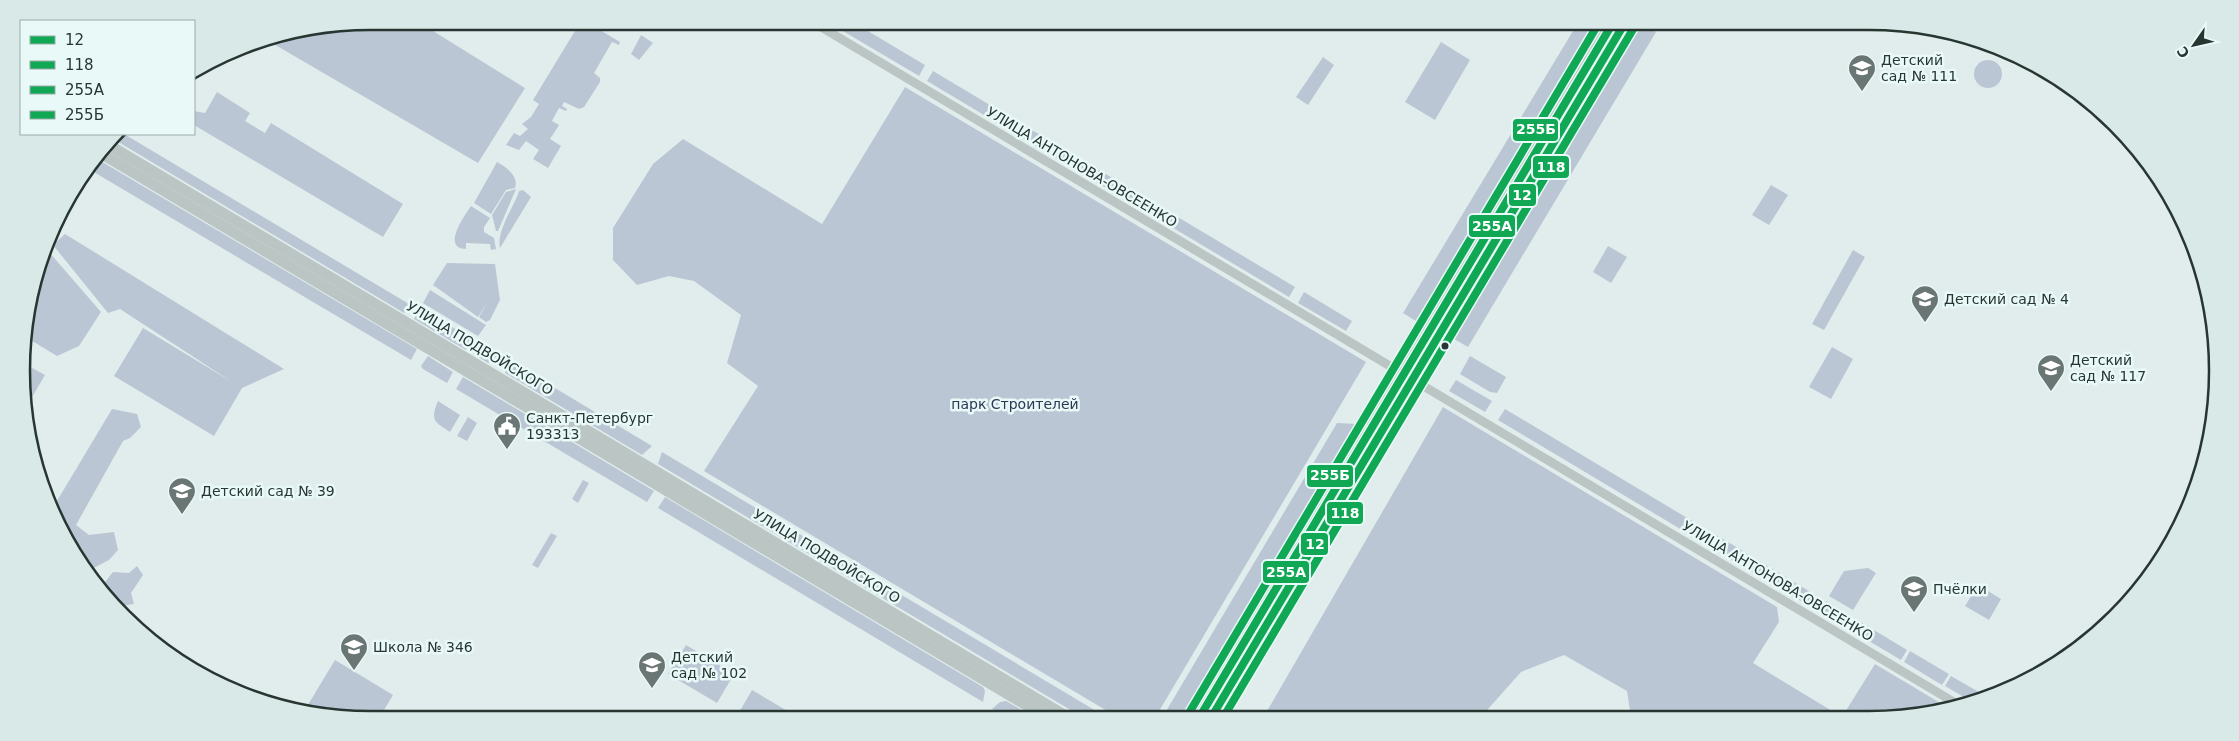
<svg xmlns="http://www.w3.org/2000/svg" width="2239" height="741" viewBox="0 0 2239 741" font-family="'DejaVu Sans',sans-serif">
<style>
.green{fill:#bbc6d4}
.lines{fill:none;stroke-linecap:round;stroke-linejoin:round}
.minor{stroke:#bac5c4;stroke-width:9}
.tertiary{stroke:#bac5c4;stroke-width:11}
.bus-1-casing{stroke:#e8f9f8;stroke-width:11}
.bus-2-casing{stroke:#e8f9f8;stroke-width:11}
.bus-3-casing{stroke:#e8f9f8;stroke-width:11}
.bus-4-casing{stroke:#e8f9f8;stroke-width:11}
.bus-1{stroke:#10a855;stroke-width:8}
.bus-2{stroke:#10a855;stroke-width:8}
.bus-3{stroke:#10a855;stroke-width:8}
.bus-4{stroke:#10a855;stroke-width:8}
.bus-dot{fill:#283632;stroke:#e8f9f8;stroke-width:2}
.labels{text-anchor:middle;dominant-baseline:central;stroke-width:5;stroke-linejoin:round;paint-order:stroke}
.poi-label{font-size:14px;fill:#283632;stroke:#e8f9f8;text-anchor:start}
.street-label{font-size:14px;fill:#283632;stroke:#e8f9f8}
.park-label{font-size:14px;fill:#2c3754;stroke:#e8f9f8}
.rim{fill:none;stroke:#283632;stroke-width:2.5}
.line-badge{stroke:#e8f9f8;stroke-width:2}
.badge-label{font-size:14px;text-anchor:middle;font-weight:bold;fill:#fff}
</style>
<rect width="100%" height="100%" fill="#e1edec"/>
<!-- green -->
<g class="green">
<polygon points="370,21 417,21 525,88 478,163 265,39 303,28"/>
<polygon points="581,21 585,21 620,42 619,45 612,42 594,73 600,78 600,82 584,107 579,109 564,102 562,106 567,109 566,111 559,108 552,121 559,125 550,139 561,146 548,168 533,159 539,150 526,141 519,150 506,145 514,133 520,136 528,129 522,124 531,117 539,104 533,100"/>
<polygon points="826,21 851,21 925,65 919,76"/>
<polygon points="1579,21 1605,21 1413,341 1406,337 1416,321 1403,313"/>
<polygon points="1639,22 1656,32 1468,347 1447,335 1631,26"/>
<polygon points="641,35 653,43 639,60 631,54"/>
<polygon points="1441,42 1470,60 1435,120 1405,102"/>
<polygon points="1323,57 1334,65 1308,105 1296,97"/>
<circle cx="1988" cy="74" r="14"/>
<polygon points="933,71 1295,287 1289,297 927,81"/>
<polygon points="905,87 1366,362 1155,718 1119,718 704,471 758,386 727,363 741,315 694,281 669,276 637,285 613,260 613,228 653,164 683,139 822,224"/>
<polygon points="217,92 250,113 245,121 265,133 271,123 403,204 383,237 194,125 194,111 205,113"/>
<polygon points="119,134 124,134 409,304 404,313 115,140"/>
<polygon points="94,157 417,349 411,360 87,168"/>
<path d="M 497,162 C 506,167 519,176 515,188 L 506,190 L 491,214 L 474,203 Z"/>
<polygon points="1771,185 1788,195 1769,225 1752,215"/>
<polygon points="516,189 498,231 496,231 492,215 506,192"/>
<path d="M 523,190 L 531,197 L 500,248 C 496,231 514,207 519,191 Z"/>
<path d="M 471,206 L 490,218 L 484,227 L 484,232 L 494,238 L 496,249 L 491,250 L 490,244 L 466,243 L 466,249 C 441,248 465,215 471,206 Z"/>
<polygon points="65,234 284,369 242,388 214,436 114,376 143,328 232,382 120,309 108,313 53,245"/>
<polygon points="1608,246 1627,257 1611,283 1593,272"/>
<polygon points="1853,250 1865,257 1824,330 1812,324"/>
<polygon points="49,252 101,312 79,346 57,356 24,336 24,325 45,257"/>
<polygon points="447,263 495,264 500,300 490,320 486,322 479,317 487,303 478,317 433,285"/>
<polygon points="430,290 486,325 478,336 423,303"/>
<polygon points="1304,292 1352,321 1346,331 1298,303"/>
<polygon points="420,308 472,339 466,350 414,319"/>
<polygon points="1832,347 1853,359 1831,399 1809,387"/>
<polygon points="488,349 498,355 488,363 475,355 478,351"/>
<polygon points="428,356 453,372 447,383 423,369 421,366"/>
<polygon points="1470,356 1506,377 1497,393 1490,392 1460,374"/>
<polygon points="508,360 652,446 642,455 505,373"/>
<polygon points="23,363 45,375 25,409 22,393"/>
<polygon points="463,377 654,491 647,502 456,389"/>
<polygon points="1456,380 1492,401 1485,412 1449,391"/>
<path d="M 438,401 L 460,415 L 450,432 C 434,422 430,420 438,401 Z"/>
<polygon points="1443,407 1777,607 1779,622 1753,663 1842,717 1875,664 1947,707 1914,717 1631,717 1627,691 1564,655 1521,672 1480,718 1263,718"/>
<polygon points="112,409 137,414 141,427 130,438 123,441 76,525 89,535 114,532 118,550 109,560 86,572 80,565 54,506"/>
<polygon points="1505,409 1699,525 1701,533 1697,536 1692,536 1498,420"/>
<polygon points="468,417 477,423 467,441 457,436"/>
<polygon points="1337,423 1357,424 1353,431 1358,434 1189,718 1162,718"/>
<polygon points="662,452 1108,718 1084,718 658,464"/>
<polygon points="583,480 589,483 578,503 572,499"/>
<polygon points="665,497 983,687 985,691 983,702 658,508"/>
<polygon points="551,533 557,536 538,568 532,565"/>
<polygon points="1713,533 1725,540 1718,551 1711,544"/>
<polygon points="1728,542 1817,596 1808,605 1721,554"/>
<polygon points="137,566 143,575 131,593 134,604 115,607 99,587 102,586 113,572 129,573"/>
<polygon points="1868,568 1876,573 1853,610 1829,596 1844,571"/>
<polygon points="1978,585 2001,599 1989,620 1965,606"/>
<polygon points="1826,601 1851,616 1845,627 1822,613"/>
<polygon points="1854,618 1907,650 1901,660 1847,628"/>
<polygon points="686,645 734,674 717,703 668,674"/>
<polygon points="1910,651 1949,674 1942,685 1904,662"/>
<polygon points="335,660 393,695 378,720 303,713"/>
<polygon points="1951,676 1984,695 1969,700 1945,686"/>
<polygon points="752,690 801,719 742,719 737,716"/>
<polygon points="1006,701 1036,718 1009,718 992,709 1000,702"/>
</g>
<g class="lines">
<!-- minor -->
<polyline class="minor" points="811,21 1957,704"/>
<!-- tertiary -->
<g class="tertiary">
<polyline points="107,144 1069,718"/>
<polyline points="99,152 1048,718"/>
<polyline points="1198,718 1612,21"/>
<polyline points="1211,718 1626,21"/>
</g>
<!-- bus-1 casing -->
<g class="bus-1-casing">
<polyline id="bus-1" points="1211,718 1626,21"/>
</g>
<!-- bus-2 casing -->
<g class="bus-2-casing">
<polyline id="bus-2" points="1223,718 1635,26"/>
</g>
<!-- bus-3 casing -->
<g class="bus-3-casing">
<polyline id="bus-3" points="1202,713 1614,21"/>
</g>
<!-- bus-4 casing -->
<g class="bus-4-casing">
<polyline id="bus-4" points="1189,713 1600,21"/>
</g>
<!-- bus-1 -->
<use href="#bus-1" class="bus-1"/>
<!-- bus-2 -->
<use href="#bus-2" class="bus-2"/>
<!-- bus-3 -->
<use href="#bus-3" class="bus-3"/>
<!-- bus-4 -->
<use href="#bus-4" class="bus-4"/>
</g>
<!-- icons -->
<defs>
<g id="school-pin" transform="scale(1.4375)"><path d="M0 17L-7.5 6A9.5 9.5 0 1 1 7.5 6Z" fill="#697673" stroke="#e8f9f8"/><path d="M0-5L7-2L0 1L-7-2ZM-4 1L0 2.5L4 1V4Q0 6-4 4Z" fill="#fff"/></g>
<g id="civic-pin" transform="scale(1.4375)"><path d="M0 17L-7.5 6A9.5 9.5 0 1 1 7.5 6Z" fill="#697673" stroke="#e8f9f8"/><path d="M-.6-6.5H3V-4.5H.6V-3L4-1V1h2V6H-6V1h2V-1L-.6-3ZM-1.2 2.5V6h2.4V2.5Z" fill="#fff"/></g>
</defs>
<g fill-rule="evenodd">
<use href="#school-pin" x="1862" y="68"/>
<use href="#school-pin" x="1925" y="299"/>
<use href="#school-pin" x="2051" y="368"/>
<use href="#civic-pin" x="507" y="426"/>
<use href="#school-pin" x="182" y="491"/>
<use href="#school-pin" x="1914" y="589"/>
<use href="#school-pin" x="354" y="647"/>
<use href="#school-pin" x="652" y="665"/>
</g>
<!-- markers -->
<circle class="bus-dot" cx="1445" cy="346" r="4.5"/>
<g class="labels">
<!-- poi labels -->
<g class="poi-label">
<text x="1881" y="60">Детский<tspan x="1881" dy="16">сад № 111</tspan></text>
<text x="1944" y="299">Детский сад № 4</text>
<text x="2070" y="360">Детский<tspan x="2070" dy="16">сад № 117</tspan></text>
<text x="526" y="418">Санкт-Петербург<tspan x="526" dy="16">193313</tspan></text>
<text x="201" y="491">Детский сад № 39</text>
<text x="1933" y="589">Пчёлки</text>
<text x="373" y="647">Школа № 346</text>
<text x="671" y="657">Детский<tspan x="671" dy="16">сад № 102</tspan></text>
</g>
<!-- street labels -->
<g class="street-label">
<text transform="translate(1082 167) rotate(31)">УЛИЦА АНТОНОВА-ОВСЕЕНКО</text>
<text transform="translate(480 348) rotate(31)">УЛИЦА ПОДВОЙСКОГО</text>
<text transform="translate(827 556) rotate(31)">УЛИЦА ПОДВОЙСКОГО</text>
<text transform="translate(1778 581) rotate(31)">УЛИЦА АНТОНОВА-ОВСЕЕНКО</text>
</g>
<!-- park labels -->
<g class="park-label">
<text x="1015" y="404">парк Строителей</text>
</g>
</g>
<!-- crop -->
<path d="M0 0H2239V741H0ZM370 30H1869A340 340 0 0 1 2209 370V371A340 340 0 0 1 1869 711H370A340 340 0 0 1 30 371V370A340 340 0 0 1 370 30Z" fill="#d9e9e8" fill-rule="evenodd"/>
<path class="rim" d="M370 30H1869A340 340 0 0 1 2209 370V371A340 340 0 0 1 1869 711H370A340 340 0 0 1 30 371V370A340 340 0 0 1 370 30Z"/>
<g class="line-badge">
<rect x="1512" y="118" width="47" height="24" rx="5" fill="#10a855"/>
<rect x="1532" y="155" width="38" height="24" rx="5" fill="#10a855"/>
<rect x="1508" y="183" width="29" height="24" rx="5" fill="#10a855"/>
<rect x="1468" y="214" width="48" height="24" rx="5" fill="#10a855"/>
<rect x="1306" y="464" width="48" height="24" rx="5" fill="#10a855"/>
<rect x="1326" y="501" width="38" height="24" rx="5" fill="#10a855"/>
<rect x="1300" y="532" width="29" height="24" rx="5" fill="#10a855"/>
<rect x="1262" y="560" width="48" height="24" rx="5" fill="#10a855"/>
</g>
<g class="badge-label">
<text x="1536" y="134">255Б</text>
<text x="1551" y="172">118</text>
<text x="1522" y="200">12</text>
<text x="1492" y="231">255А</text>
<text x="1330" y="480">255Б</text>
<text x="1345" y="518">118</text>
<text x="1315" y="549">12</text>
<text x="1286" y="577">255А</text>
</g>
<!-- legend -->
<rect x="20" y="20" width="175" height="115" fill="#e8f9f8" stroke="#9baba9"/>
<rect x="30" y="36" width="25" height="8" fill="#10a855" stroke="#9baba9"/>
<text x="65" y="45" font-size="15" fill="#283632">12</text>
<rect x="30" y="61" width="25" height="8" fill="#10a855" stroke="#9baba9"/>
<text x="65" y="70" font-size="15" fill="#283632">118</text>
<rect x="30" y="86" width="25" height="8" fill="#10a855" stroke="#9baba9"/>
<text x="65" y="95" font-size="15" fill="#283632">255А</text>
<rect x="30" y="111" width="25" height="8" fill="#10a855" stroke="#9baba9"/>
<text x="65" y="120" font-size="15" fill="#283632">255Б</text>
<!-- north arrow -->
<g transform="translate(2194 45) rotate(236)" stroke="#e8f9f8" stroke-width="4" paint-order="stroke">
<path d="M0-4L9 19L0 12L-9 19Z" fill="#283632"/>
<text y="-8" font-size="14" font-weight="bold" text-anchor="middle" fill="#283632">С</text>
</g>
</svg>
